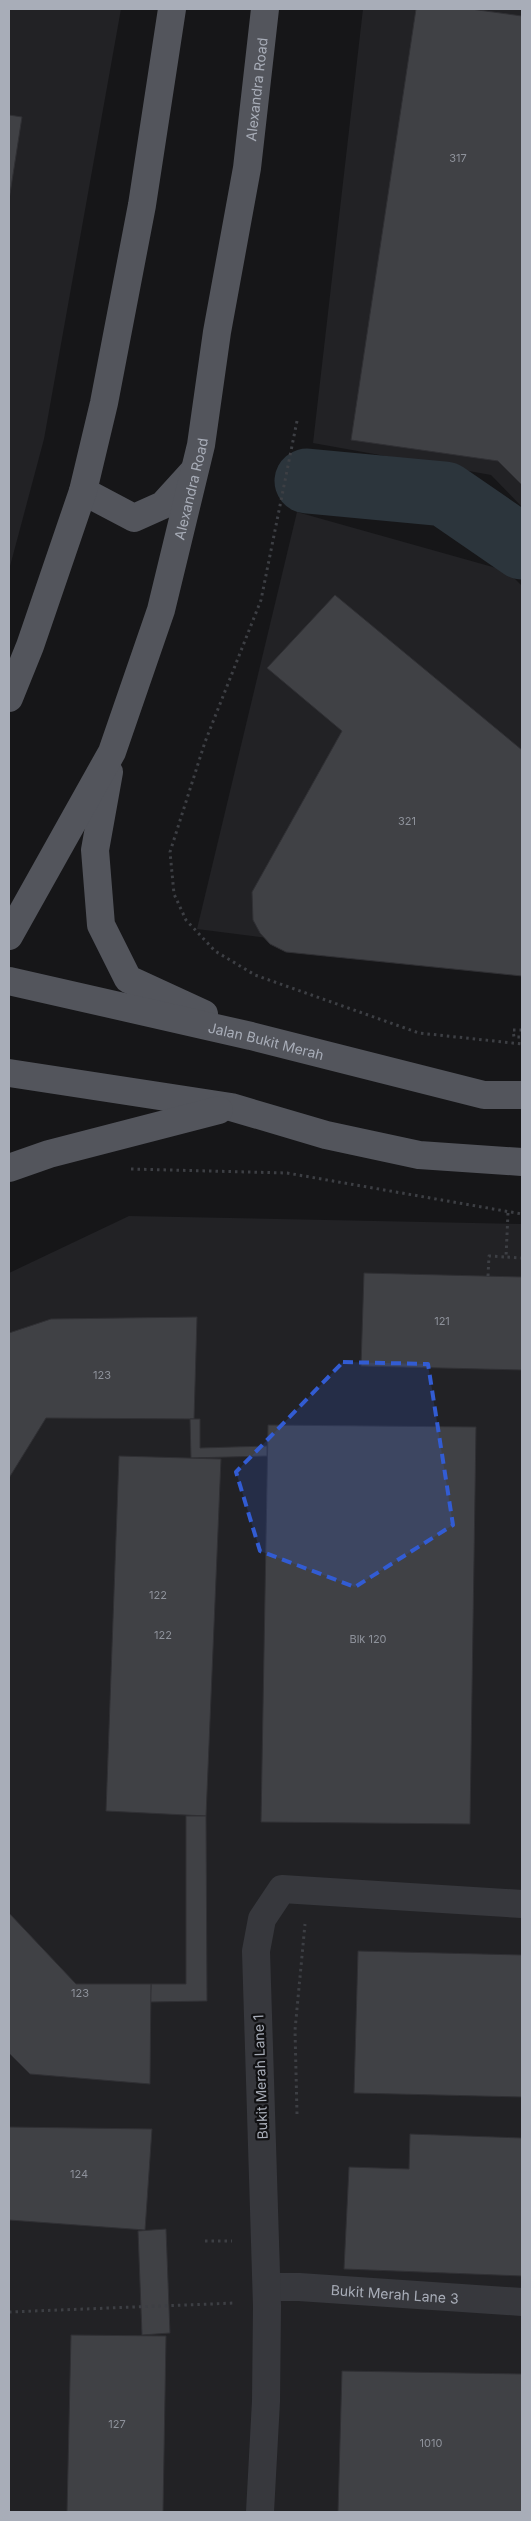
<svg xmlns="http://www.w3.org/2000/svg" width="531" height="2521" viewBox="0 0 531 2521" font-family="Inter,sans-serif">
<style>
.built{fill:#222225}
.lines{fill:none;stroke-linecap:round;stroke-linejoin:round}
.river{stroke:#2c353c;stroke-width:65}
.building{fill:#404145;stroke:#303034}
.path{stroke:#3d3f44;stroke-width:3;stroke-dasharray:2.5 4;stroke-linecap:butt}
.minor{stroke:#37383d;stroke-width:28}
.primary{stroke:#53555c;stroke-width:28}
.marked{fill:#325cd3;fill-opacity:0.2;stroke:#325cd3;stroke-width:4;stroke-dasharray:10 6;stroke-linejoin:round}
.labels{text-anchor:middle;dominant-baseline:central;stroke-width:4.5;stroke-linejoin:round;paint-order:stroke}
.number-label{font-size:11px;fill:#8e929b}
.street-label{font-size:14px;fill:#a8adb8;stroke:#111113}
</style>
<rect width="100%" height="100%" fill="#161618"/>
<!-- built -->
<g class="built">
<polygon points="9,9 121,9 44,439 9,570"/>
<polygon points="363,9 522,9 522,507 491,475 313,443"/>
<polygon points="297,512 507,571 522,586 522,970 197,929"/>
<polygon points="129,1216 522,1224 522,2512 9,2512 9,1273"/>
</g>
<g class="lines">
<!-- river -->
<polyline class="river" points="307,481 445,494 522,547"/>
</g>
<!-- building -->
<g class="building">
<polygon points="416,9 471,9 522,16 522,485 498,461 351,440"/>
<polygon points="9,115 22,117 9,200"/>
<polygon points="335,595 522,750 522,976 286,952 270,944 260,933 253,920 252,892 342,731 267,668"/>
<polygon points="364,1273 522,1277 522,1370 361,1366"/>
<polygon points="197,1317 194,1419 46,1418 9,1478 9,1333 51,1319"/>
<polygon points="190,1419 200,1419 200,1448 267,1446 267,1456 191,1458"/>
<polygon points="268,1425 476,1427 470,1824 261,1822"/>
<polygon points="119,1456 221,1459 206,1816 106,1811"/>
<polygon points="186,1816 206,1816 207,2001 150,2002 151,1984 186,1984"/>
<polygon points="9,1913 76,1984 151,1984 150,2084 30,2074 9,2053"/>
<polygon points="358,1951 522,1955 522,2097 354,2093"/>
<polygon points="9,2127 152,2129 145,2230 9,2220"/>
<polygon points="410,2134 522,2138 522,2276 344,2269 349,2167 409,2169"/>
<polygon points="166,2229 170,2333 142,2335 138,2231"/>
<polygon points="71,2335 166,2336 163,2512 67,2512"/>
<polygon points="342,2371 522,2374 522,2512 338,2512"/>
</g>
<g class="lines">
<!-- path -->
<g class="path">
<polyline points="297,421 261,600 205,742 170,852 174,894 186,920 215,951 255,975 419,1033 522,1044"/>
<polyline points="522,1030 513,1030 514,1037 522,1037"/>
<polyline points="131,1169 287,1173 522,1214"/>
<polyline points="508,1213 506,1257 522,1258"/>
<polyline points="488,1276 489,1256 506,1257"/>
<polyline points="297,2114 295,2030 305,1924"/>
<polyline points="205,2241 232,2241"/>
<polyline points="9,2312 235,2303"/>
</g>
<!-- minor -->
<g class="minor">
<path id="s1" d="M 267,2287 L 299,2287 L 522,2302"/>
<polyline points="260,2512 266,2401 267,2306 256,1951 262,1919 282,1889 522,1904"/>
</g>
<!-- primary -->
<g class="primary">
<polyline points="83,491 134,518 163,505 193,472"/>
<polyline points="9,698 30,646 83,491 104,403 142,205 172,9"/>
<polyline points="109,772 95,850 101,925 128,979 204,1014"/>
<path id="s2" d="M 9,936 L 112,752 L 161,610 L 201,445 L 217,332 L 247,168 L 265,9"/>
<path id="s3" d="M 9,981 L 251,1036 L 484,1095 L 522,1095"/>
<polyline points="9,1073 231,1107 326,1135 419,1155 522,1162"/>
<polyline points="9,1168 49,1154 219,1110"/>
</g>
</g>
<!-- marked area -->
<path class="marked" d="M 343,1362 L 428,1364 L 453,1525 L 355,1587 L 260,1551 L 236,1472 Z"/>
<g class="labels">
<!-- number labels -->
<g class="number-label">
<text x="458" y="158">317</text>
<text x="407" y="821">321</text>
<text x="442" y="1321">121</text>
<text x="102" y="1375">123</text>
<text x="158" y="1595">122</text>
<text x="163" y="1635">122</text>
<text x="368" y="1639">Blk 120</text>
<text x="80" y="1993">123</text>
<text x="79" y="2174">124</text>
<text x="117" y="2424">127</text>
<text x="431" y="2443">1010</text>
</g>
<!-- street labels -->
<g class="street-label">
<text stroke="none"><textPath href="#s2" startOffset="891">Alexandra Road</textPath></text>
<text stroke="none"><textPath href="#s2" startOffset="486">Alexandra Road</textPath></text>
<text stroke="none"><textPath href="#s3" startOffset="264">Jalan Bukit Merah</textPath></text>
<text transform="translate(260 2077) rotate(-92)">Bukit Merah Lane 1</text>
<text stroke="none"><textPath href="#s1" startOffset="128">Bukit Merah Lane 3</textPath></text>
</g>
</g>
<!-- border -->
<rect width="531" height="2521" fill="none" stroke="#a8adb8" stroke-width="20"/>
</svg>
